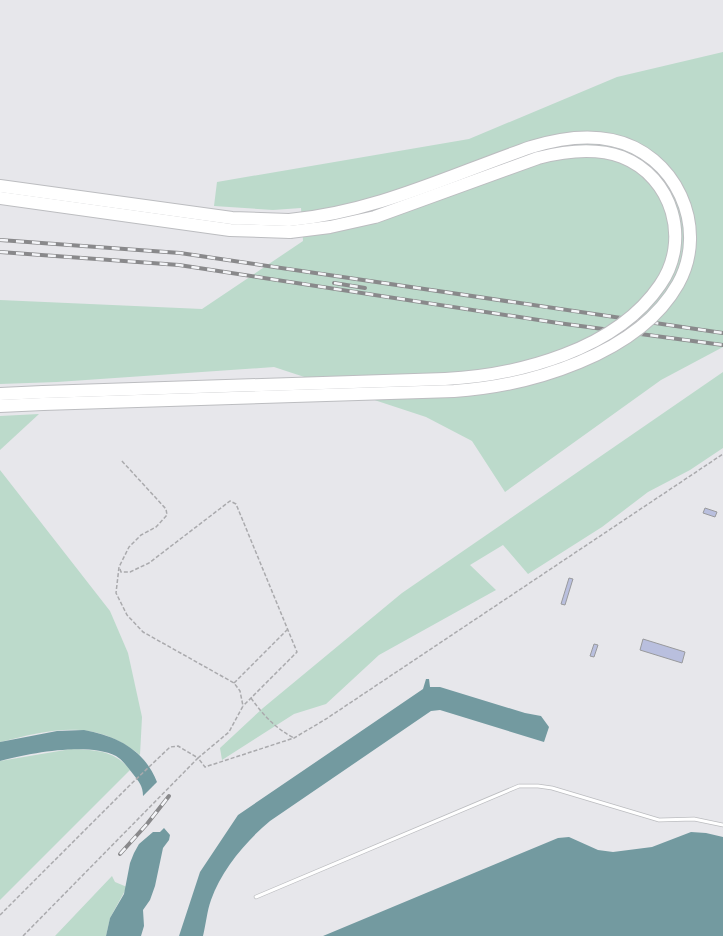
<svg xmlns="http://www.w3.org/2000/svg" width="723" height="936" viewBox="0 0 723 936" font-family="Helvetica,sans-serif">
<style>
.green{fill:#bcdacb}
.water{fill:#739aa0}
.building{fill:#b9bfde;stroke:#999a9d}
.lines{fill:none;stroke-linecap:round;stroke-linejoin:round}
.service-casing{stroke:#bcbdc0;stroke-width:4.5}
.motorway-casing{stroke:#bcbdc0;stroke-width:14}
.path{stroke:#aaaaad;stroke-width:1.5;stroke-dasharray:4 2;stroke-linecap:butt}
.service{stroke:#fff;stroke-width:3}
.motorway{stroke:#fff;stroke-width:12}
.rail-casing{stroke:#89898b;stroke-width:4}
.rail{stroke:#f4f5f8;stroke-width:2.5;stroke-dasharray:8;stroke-linecap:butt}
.motorway-bridge-casing{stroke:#bcbdc0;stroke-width:14;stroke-linecap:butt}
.motorway-bridge{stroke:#fff;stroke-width:12}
</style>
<rect width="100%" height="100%" fill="#e7e7eb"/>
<!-- green -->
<g class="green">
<polygon points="723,52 723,347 661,380 505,492 472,441 426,417 274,367 57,382 0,384 0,300 202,309 303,241 301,208 273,210 214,206 217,182 469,139 617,77"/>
<polygon points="723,372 723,448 690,470 648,492 602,527 528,574 503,545 470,565 496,590 379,655 326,704 294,714 222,760 220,748 263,708 402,593"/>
<polygon points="39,414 0,450 0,416"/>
<path d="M 0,470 L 110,611 L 128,653 L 142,717 L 140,755 C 94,718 53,729 0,742 Z"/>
<path d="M 71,749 C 94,750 115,750 130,770 L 0,900 L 0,761 Z"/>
<polygon points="112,876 115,882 127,887 110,918 106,936 55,936"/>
</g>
<!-- water -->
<g class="water">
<path d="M 426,679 L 429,679 L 430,687 L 440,687 L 525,713 L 541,716 L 549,727 L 544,742 L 440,710 L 431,711 L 270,821 C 246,841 222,869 211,900 C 207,911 206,924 203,936 L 179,936 L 200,872 L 238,815 L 423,689 Z"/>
<path d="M 84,730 C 116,736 144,749 157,782 L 143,796 C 143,786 139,782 133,774 C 128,768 123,760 116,756 C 88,742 30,753 0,761 L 0,742 L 57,731 Z"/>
<polygon points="164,828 170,835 169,840 163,848 155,886 150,900 143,910 144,926 141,936 106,936 110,918 124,894 130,863 134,853 139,844 153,832 160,832"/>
<polygon points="691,832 706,833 723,837 723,936 323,936 558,838 569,837 598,850 613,852 652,847"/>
</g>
<!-- building -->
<g class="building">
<polygon points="705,508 717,512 715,517 703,513"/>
<polygon points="569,578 573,579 572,582 565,605 561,604"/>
<polygon points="643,639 685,652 682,663 640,650"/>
<polygon points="594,644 598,645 594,657 590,656"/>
</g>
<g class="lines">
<!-- service casing -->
<g class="service-casing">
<polyline id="service" points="256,897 519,786 538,786 552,788 659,820 694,819 723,825"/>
</g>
<!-- motorway casing -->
<g class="motorway-casing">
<g id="motorway">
<polyline points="0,186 232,218 289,220"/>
<polyline points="0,198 230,230 290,232"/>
<polyline points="0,394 43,392"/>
<polyline points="0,406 43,404"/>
</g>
</g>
<!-- path -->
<g class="path">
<polyline points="120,569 121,572 130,572 149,563 230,501 236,504 297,652 243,706"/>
<polyline points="234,683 288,629"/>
<path d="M 251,698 C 263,715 275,728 294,738"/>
<polyline points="0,915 129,786 170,747 178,746 198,758 229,732 243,706 240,691 234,683 143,632 127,615 116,593 119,567 129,547 141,535 156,527 167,515 166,509 121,460"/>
<polyline points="23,936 198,758 205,767 294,738 326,719 723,454"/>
</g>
<!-- service -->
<use href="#service" class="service"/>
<!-- motorway -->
<use href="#motorway" class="motorway"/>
<!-- rail casing -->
<g class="rail-casing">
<g id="rail">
<polyline points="0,240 180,253 723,333"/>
<polyline points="0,252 179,265 558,323 723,345"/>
<polyline points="334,283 365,288"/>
<polyline points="120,854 147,824 169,796"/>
</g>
</g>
<!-- rail -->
<use href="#rail" class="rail"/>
<!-- motorway-bridge casing -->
<g class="motorway-bridge-casing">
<g id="motorway-bridge">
<path d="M 43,392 L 445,379 C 519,375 616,350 660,285 C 691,241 673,177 622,157 C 595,147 565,151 538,158 L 375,217 L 330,227 L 290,232"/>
<path d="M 43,404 L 454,391 C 529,386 638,355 678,284 C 710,227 675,153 612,140 C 585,134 557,139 531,147 C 450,175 376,212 289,220"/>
</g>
</g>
<!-- motorway-bridge -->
<use href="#motorway-bridge" class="motorway-bridge"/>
</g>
</svg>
